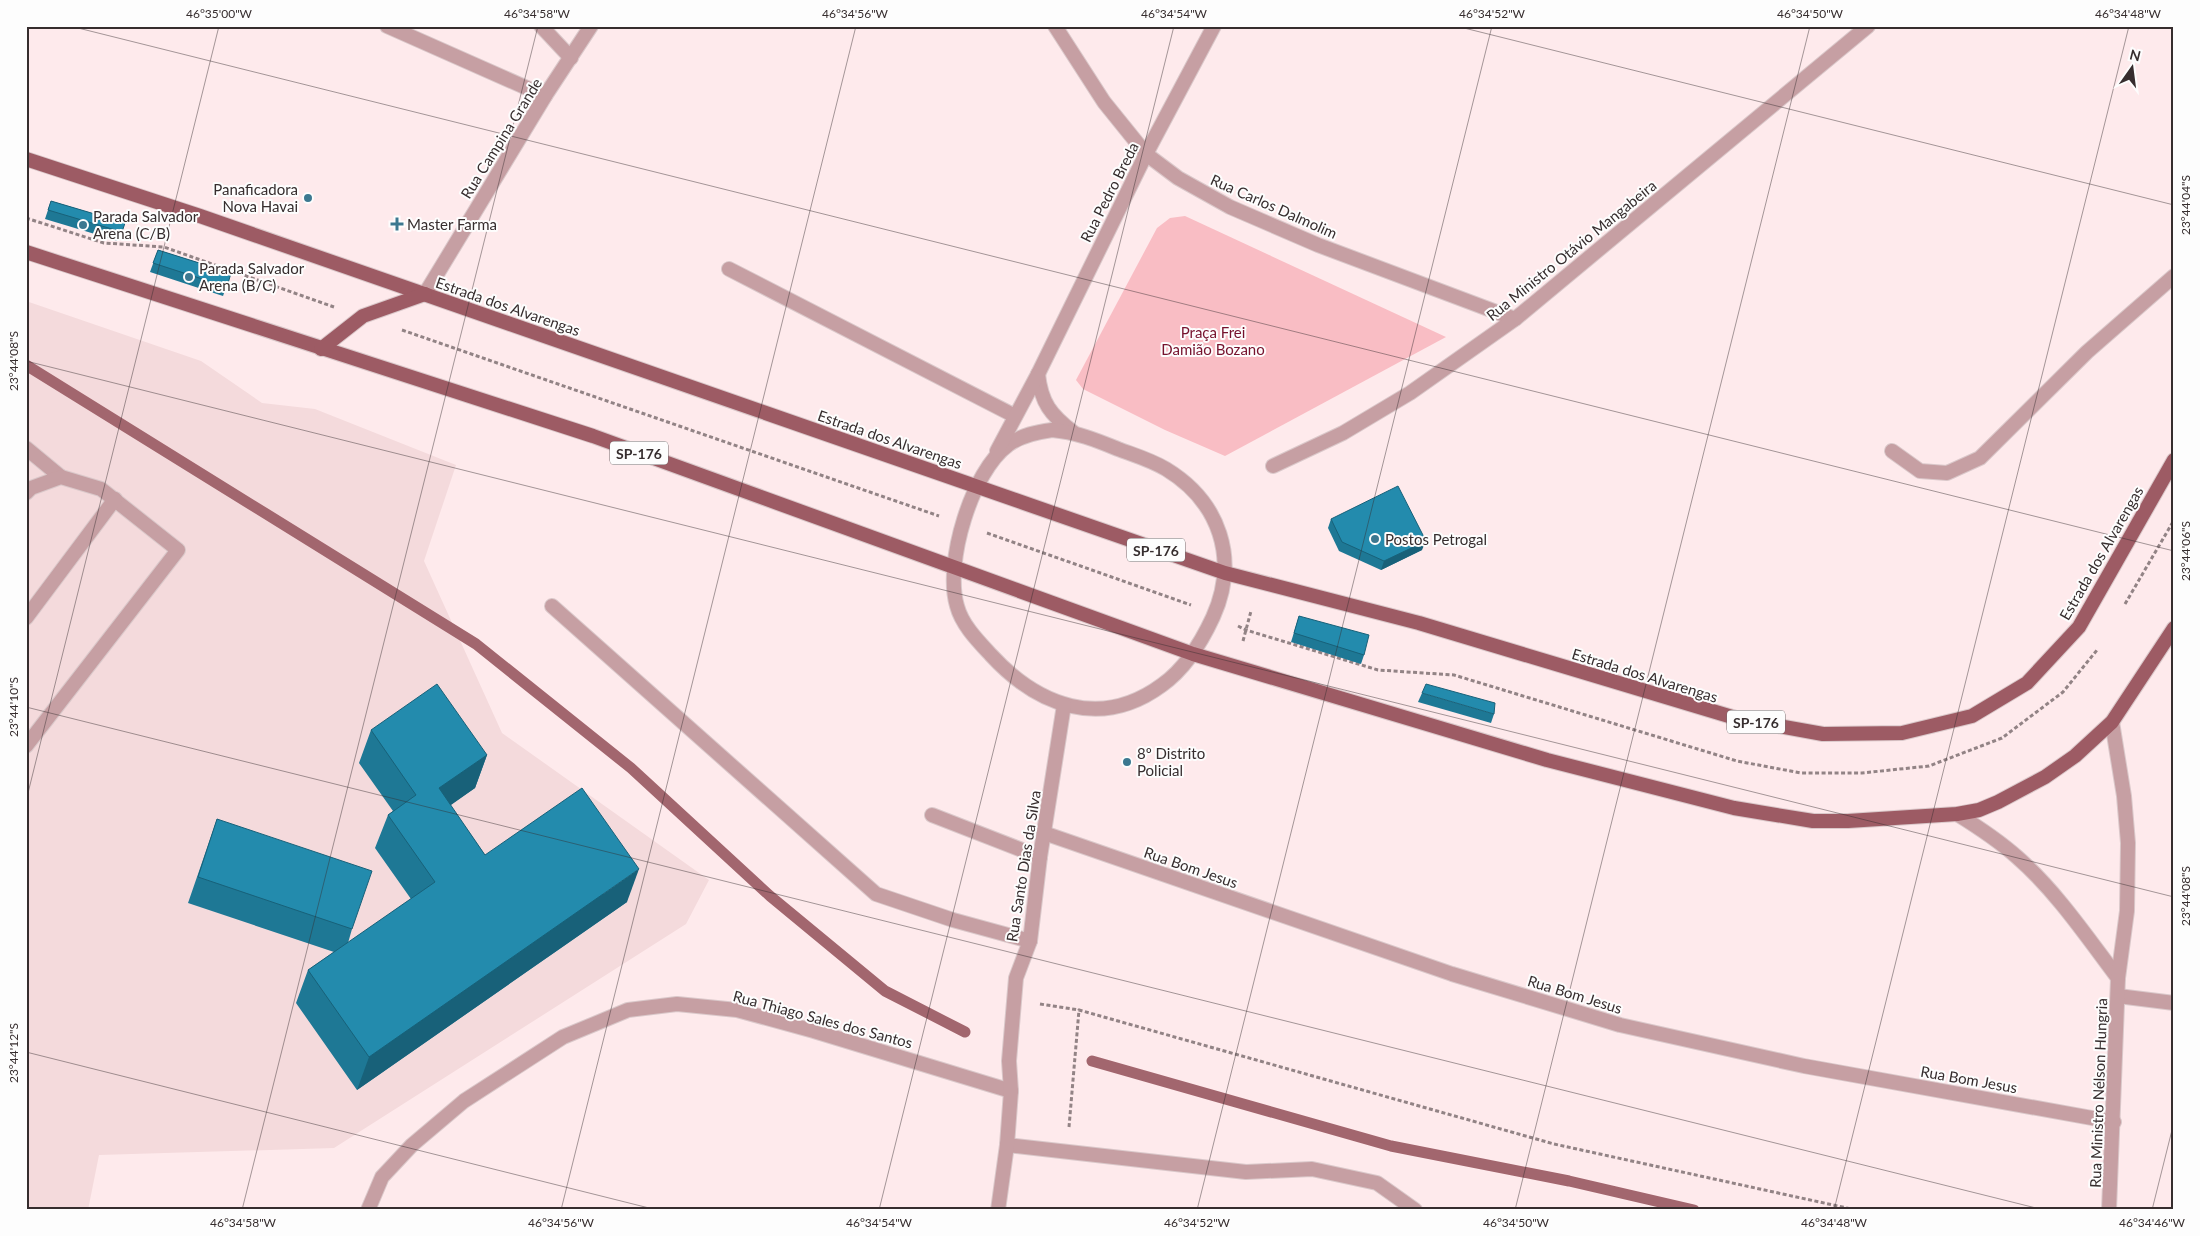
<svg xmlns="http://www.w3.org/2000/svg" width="2200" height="1236" viewBox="0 0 2200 1236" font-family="Lato,sans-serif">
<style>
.built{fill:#f4dadc}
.green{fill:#f9bdc4}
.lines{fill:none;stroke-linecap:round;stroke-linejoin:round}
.stream{stroke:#a2666e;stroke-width:11}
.service-casing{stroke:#dac8ca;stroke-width:16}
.pedestrian-casing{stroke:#dac8ca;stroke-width:16}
.minor-casing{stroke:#dac8ca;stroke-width:16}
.primary-casing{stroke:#dac8ca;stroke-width:16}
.path{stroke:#928385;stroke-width:3;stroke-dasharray:4 2.5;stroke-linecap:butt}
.service{stroke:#c69fa3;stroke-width:14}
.pedestrian{stroke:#c69fa3;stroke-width:14}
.minor{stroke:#c69fa3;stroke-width:14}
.primary{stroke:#9d5b64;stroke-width:14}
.wall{fill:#1e7895}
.shaded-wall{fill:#186179}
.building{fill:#238bad;stroke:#186179}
.ticks{fill:none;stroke:#362d2e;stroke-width:1;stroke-opacity:0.45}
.poi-dot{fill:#3c7890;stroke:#fdfdfd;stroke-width:2}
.labels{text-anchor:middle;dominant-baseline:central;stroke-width:4;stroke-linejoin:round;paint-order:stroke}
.shield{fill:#fdfdfd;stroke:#726b6c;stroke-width:1}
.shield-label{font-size:14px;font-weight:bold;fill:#362d2e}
.street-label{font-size:15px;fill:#362d2e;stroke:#fdfdfd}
.poi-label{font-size:15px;fill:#362d2e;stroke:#fdfdfd;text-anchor:start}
.park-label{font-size:15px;fill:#76122d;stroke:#fdfdfd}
.neatline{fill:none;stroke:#362d2e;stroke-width:2}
.ticks-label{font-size:12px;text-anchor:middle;fill:#362d2e}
</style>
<rect width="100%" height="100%" fill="#feeaec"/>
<!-- built -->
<polygon class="built" points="26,301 201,361 262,403 315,409 456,465 424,561 502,733 709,880 686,924 334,1148 99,1155 88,1210 26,1210"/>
<!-- green -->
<polygon class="green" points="1185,216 1446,337 1225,456 1165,430 1083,389 1076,380 1157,228 1170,218"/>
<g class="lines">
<!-- stream -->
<g class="stream">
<polyline points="26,365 476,644 631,768 770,896 885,991 965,1032"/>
<polyline points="1092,1061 1391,1146 1569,1181 1694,1210"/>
</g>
<!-- service casing -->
<g class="service-casing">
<g id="service">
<polyline points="729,269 1015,416"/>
<polyline points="26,448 61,477"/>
<polyline points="1892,451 1920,471 1947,473 1980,458 2087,352 2174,276"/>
<polyline points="26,493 31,488 61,477 101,489 178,550 26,746"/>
<polyline points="552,606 876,894 953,920 1030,941"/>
<polyline points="26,618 115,499"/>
<polyline points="932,815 1040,857"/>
</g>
</g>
<!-- pedestrian casing -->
<g class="pedestrian-casing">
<polyline id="pedestrian" points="1007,1145 1246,1172 1312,1169 1377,1183 1415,1210"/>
</g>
<!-- minor casing -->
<g class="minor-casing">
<g id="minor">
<polyline points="387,26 545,96"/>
<polyline points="541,26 571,58"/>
<polyline points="1055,26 1104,102 1146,154 1178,178 1230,207 1318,245 1515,319"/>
<polyline points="425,294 545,96 591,26"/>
<path d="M 1038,374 C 1041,403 1051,415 1073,432"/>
<path d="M 1052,430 C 1076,432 1096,440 1118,449 C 1134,455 1151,460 1166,469 C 1220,502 1239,559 1213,617 C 1201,643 1186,668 1162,685 C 1101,730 1038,706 991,655 C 978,641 962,625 957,606 C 944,563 972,471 1008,445 C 1021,435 1037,432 1052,430 Z"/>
<polyline points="997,451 1038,374 1146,154 1214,26"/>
<polyline points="1273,466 1343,433 1410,393 1515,319 1868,26"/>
<path d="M 1957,814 C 1978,827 1998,840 2017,857 C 2056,891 2087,937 2118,978"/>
<polyline points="1044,833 1452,974 1620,1025 1804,1066 2114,1122"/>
<polyline points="2118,996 2174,1003"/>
<polyline points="368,1210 382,1177 412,1145 464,1101 563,1037 628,1010 677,1004 737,1010 814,1031 1011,1091"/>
<polyline points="998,1210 1007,1145 1011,1091 1009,1061 1016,978 1030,941 1040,857 1064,705"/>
<polyline points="2109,1210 2118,978 2127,911 2128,843 2124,796 2112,722"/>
</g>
</g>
<!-- primary casing -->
<g class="primary-casing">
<g id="primary">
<polyline points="26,159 200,216 1225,573 1419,623 1739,719 1823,734 1902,733 1972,716 2027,683 2079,627 2174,460"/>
<polyline points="26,252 593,436 1193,654 1547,760 1734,808 1813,821 1848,821 1957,814 1979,810 1998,802 2045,777 2075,756 2112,722 2174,628"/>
<polyline points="321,349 363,316 425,294"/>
</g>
</g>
<!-- path -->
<g class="path">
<polyline points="26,218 104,243 164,247 334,307"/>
<polyline points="402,330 939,516"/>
<polyline points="987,533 1191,605"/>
<polyline points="2125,604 2174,520"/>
<polyline points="1238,626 1246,630 1378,670 1454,675 1737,761 1801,773 1862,773 1929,766 2002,738 2063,692 2097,650"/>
<polyline points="1243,641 1251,611"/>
<polyline points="1040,1004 1079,1010"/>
<polyline points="1069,1127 1079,1010 1554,1144 1856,1210"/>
</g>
<!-- service -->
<use href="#service" class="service"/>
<!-- pedestrian -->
<use href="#pedestrian" class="pedestrian"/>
<!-- minor -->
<use href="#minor" class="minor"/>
<!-- primary -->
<use href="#primary" class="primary"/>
</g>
<!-- wall -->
<g class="wall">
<polygon points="51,201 125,223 118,241 45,219"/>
<polygon points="158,250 231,273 223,296 150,272"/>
<polygon points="1331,519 1422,550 1381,570 1339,551 1328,528"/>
<polygon points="1299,616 1364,655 1361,664 1291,642"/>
<polygon points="1422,693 1494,714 1491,723 1418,702"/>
<polygon points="371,730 487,755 475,788 450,805 485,855 627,902 357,1090 296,1003 308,970 334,952 188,903 217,819 352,929 348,943 411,899 375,848 388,815 393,811 359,763"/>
</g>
<!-- shaded-wall -->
<g class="shaded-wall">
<polygon points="1426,541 1422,550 1381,570 1384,561"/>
<polygon points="487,755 475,788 427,822 439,788"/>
<polygon points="639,869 627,902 357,1090 369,1057"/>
</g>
<!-- building -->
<g class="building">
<polygon points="51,201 125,223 122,232 48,210"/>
<polygon points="158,250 231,273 227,287 153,263"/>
<polygon points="1398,486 1426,541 1384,561 1342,542 1331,519"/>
<polygon points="1299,616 1369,635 1364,655 1294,633"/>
<polygon points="437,684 487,755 439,788 485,855 582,788 639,869 369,1057 308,970 435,882 388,815 416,795 371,730"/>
<polygon points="1426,684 1495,703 1494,714 1422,693"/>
<polygon points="217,819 372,871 352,929 198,877"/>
</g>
<!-- ticks -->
<path class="ticks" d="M 70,26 L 2174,551M 1456,26 L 2174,205M 26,361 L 2174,897M 26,707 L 2044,1210M 26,801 L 219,26M 26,1052 L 657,1210M 242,1210 L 538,26M 561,1210 L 856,26M 879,1210 L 1174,26M 1197,1210 L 1492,26M 1515,1210 L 1810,26M 1834,1210 L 2129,26M 2152,1210 L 2174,1122"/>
<!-- markers -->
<g class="poi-dot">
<circle cx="308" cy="198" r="5"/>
<path d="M394.5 216.5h5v5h5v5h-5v5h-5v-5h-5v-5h5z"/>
<circle cx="83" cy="225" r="5"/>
<circle cx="189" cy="277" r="5"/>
<circle cx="1375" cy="539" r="5"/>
<circle cx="1127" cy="762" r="5"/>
</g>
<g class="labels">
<!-- shield labels -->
<g class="shield">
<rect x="610" y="441.5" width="58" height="23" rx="4"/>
<rect x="1127" y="538.5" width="58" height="23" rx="4"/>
<rect x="1727" y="710.5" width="58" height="23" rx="4"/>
</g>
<g class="shield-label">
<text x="639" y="453">SP-176</text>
<text x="1156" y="550">SP-176</text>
<text x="1756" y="722">SP-176</text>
</g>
<!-- street labels -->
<g class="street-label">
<text transform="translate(501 138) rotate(-58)">Rua Campina Grande</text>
<text transform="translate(1109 192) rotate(-63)">Rua Pedro Breda</text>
<text transform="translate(1274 206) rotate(24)">Rua Carlos Dalmolim</text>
<text transform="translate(1571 250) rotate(-39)">Rua Ministro Otávio Mangabeira</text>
<text transform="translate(508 306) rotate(19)">Estrada dos Alvarengas</text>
<text transform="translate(890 439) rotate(19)">Estrada dos Alvarengas</text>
<text transform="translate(2101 553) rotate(-60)">Estrada dos Alvarengas</text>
<text transform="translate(1645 675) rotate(17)">Estrada dos Alvarengas</text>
<text transform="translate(1023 866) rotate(-81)">Rua Santo Dias da Silva</text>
<text transform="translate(1191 867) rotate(19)">Rua Bom Jesus</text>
<text transform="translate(1575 994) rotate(17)">Rua Bom Jesus</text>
<text transform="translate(823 1019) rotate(15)">Rua Thiago Sales dos Santos</text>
<text transform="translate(1969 1079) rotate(10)">Rua Bom Jesus</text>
<text transform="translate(2098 1093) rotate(-88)">Rua Ministro Nélson Hungria</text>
</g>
<!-- poi labels -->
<g class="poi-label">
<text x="298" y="189" text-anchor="end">Panaficadora<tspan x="298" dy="17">Nova Havai</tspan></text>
<text x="93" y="216">Parada Salvador<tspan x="93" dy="17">Arena (C/B)</tspan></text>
<text x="407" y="224">Master Farma</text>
<text x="199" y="268">Parada Salvador<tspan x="199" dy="17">Arena (B/C)</tspan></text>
<text x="1385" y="539">Postos Petrogal</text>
<text x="1137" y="753">8º Distrito<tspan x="1137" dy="17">Policial</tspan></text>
</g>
<!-- park labels -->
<g class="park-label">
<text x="1213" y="332">Praça Frei<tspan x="1213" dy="17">Damião Bozano</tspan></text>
</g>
</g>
<!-- border -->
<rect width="2200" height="1236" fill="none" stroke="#fdfdfd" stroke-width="55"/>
<!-- north arrow -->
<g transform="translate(2132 68) rotate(14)" stroke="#fdfdfd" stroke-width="4" paint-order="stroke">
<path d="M0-4L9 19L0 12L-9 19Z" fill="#362d2e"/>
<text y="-8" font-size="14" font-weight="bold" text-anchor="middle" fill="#362d2e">N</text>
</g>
<rect x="28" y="28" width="2144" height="1180" class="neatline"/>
<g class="ticks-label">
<text x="219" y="18">46°35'00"W</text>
<text x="537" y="18">46°34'58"W</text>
<text x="855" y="18">46°34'56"W</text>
<text x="1174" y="18">46°34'54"W</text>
<text x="1492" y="18">46°34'52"W</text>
<text x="1810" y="18">46°34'50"W</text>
<text x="2128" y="18">46°34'48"W</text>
<text transform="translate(2186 205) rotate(-90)" y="4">23°44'04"S</text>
<text transform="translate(14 361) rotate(-90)" y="4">23°44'08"S</text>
<text transform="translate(2186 551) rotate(-90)" y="4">23°44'06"S</text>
<text transform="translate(14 707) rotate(-90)" y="4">23°44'10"S</text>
<text transform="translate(2186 896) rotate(-90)" y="4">23°44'08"S</text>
<text transform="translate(14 1053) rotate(-90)" y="4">23°44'12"S</text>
<text x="243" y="1227">46°34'58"W</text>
<text x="561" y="1227">46°34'56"W</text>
<text x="879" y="1227">46°34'54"W</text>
<text x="1197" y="1227">46°34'52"W</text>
<text x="1516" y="1227">46°34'50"W</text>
<text x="1834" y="1227">46°34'48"W</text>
<text x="2152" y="1227">46°34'46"W</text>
</g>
</svg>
